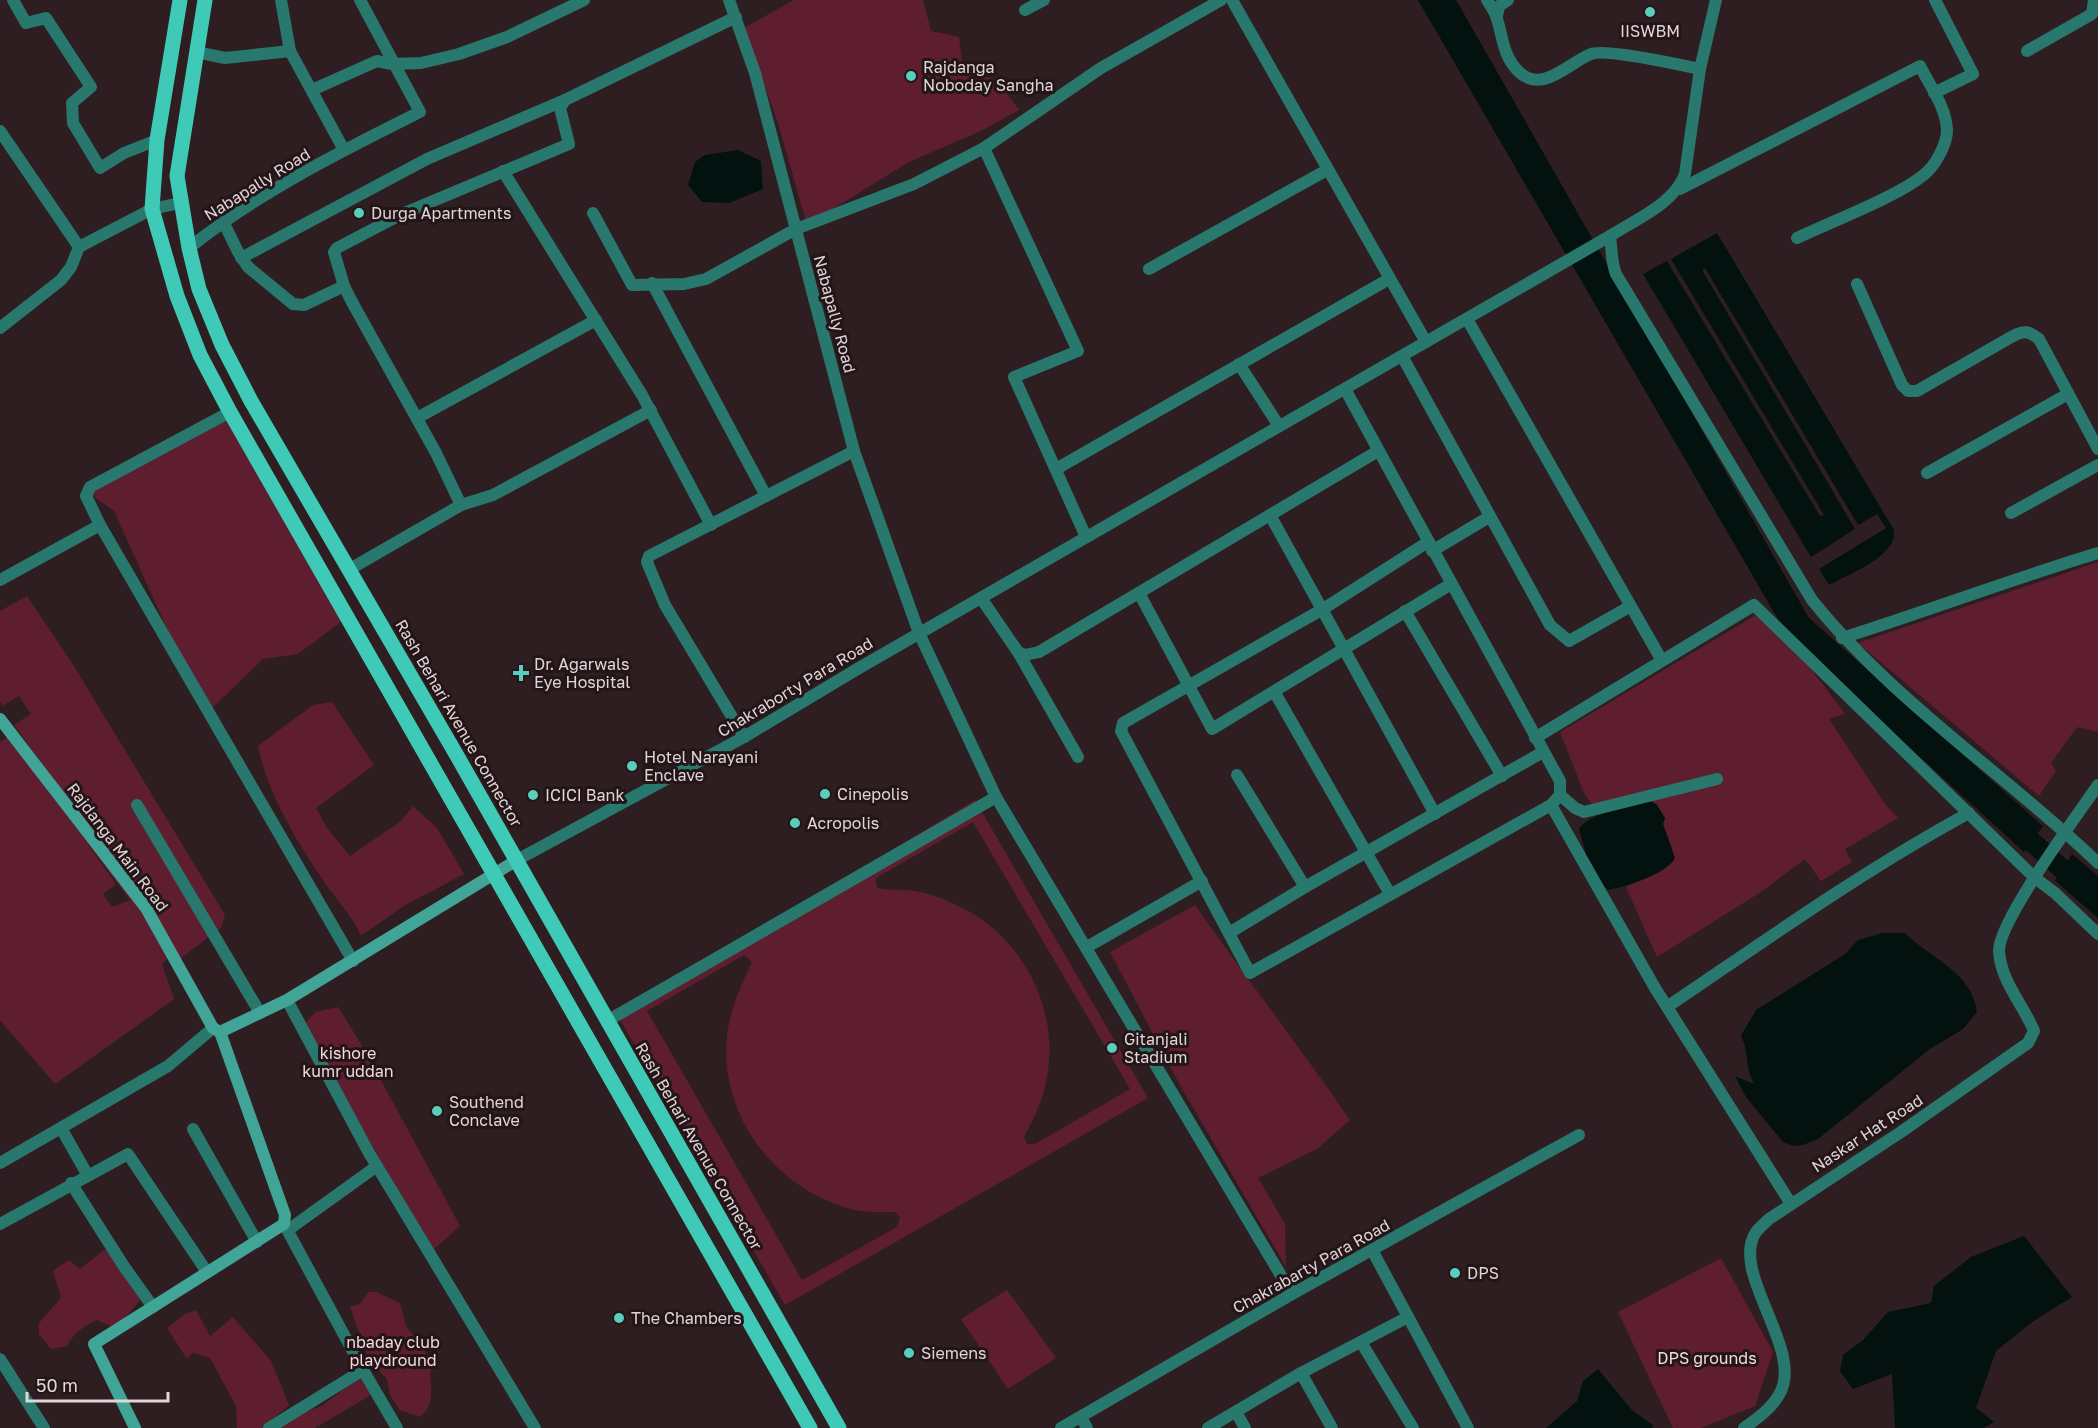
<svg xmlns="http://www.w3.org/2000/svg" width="2098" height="1428" viewBox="0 0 2098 1428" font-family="'Golos Text',sans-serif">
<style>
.green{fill:#5e1e30;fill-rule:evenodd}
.water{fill:#03120f}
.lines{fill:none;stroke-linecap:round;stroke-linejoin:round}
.canal{stroke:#03120f;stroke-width:20}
.street{stroke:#28786d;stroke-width:12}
.secondary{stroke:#40a497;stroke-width:12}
.primary{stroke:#3fc9b7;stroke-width:15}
.poi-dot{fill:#59cebe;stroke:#241518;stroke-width:2}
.labels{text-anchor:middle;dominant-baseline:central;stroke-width:6;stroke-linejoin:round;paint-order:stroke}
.poi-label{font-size:16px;fill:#e0d5d7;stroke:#241518;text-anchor:start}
.street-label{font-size:16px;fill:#e0d5d7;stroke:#241518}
.park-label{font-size:16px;fill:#f4dadf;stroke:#241518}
</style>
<rect width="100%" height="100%" fill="#2e1e21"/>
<!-- green -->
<g class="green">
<polygon points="794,0 923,0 931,31 959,37 963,71 997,80 1019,110 983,130 909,162 807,225 778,123 744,28"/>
<polygon points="230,412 349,616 298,654 263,659 211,709 174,644 114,511 89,493"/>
<polygon points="2098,562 2098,732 2077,727 2051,763 2056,771 2039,796 1858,643"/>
<path d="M 27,596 L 72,663 L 225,915 L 221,928 L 173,964 L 169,958 L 162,964 L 174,999 L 55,1084 L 0,1020 L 0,742 L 8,737 L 76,828 L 84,821 L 14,725 L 31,714 L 19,696 L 2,706 L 0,700 L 0,611 ZM 79,832 L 130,900 L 112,907 L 103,894 L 116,884 Z"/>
<polygon points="1766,609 1845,714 1829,719 1885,804 1898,818 1845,849 1852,862 1821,881 1805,859 1761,892 1657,957 1626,887 1664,869 1672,848 1663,824 1665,818 1617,809 1600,816 1584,793 1560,732"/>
<path d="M 332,702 L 374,765 L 316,808 L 327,828 L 350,856 L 401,821 L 413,806 L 437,828 L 464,874 L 402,907 L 361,936 C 353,916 337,901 325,883 C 297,842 268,795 258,746 L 313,705 Z"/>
<path d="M 975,800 L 1148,1098 L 785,1305 L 614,1009 L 641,1001 ZM 973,822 L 1130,1089 L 1035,1144 L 1027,1144 L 1024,1137 C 1034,1118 1044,1099 1047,1077 C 1060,1007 1020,932 954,904 C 943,898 927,893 915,891 C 903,889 891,891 878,888 L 876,884 L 876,878 ZM 744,955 L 752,962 C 741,986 730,1009 727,1036 C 719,1117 777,1191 855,1210 C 868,1213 883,1212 896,1212 L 900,1218 L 897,1227 L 802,1280 L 647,1011 Z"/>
<path d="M 1195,905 C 1246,978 1300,1047 1350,1120 L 1317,1149 L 1258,1178 L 1285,1224 L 1286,1267 L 1181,1087 L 1110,952 Z"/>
<polygon points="338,1007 364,1049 460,1226 433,1250 302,1026 316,1012"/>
<path d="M 109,1246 L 140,1300 L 116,1329 L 97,1320 C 83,1326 74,1333 67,1346 L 51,1349 L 39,1334 L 39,1323 L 61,1298 L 53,1271 L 69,1260 L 80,1269 Z"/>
<polygon points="1721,1258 1773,1352 1755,1406 1701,1428 1673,1428 1618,1312"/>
<polygon points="1007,1290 1056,1358 1008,1389 961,1319"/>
<path d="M 369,1292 L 376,1292 L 400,1303 L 406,1326 L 425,1351 L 427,1361 L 434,1357 C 424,1378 441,1399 420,1417 L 400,1410 L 390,1395 L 387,1379 L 369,1360 L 350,1307 L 360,1304 Z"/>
<polygon points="196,1310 210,1336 233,1317 271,1361 289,1405 262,1428 237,1428 236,1406 210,1358 193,1353 187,1359 167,1328 185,1314"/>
<polygon points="361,1376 376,1392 315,1428 281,1428 295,1415 322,1406"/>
</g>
<!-- water -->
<g class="water">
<polygon points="1418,0 1456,0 1809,618 2043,826 2024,852 1816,662 1779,621"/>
<polygon points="738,150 761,161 763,189 729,203 702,202 688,185 695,162 705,155"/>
<path d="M 1717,233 L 1894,530 C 1898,556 1849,574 1829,585 L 1819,569 L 1886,528 L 1877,514 L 1858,525 L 1705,268 L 1702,270 L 1855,529 L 1811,557 L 1643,274 L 1667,261 L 1820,516 L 1824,515 L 1671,259 Z"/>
<path d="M 1650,800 L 1657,805 L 1665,818 L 1663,824 L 1675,858 C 1667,874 1627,886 1609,890 C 1588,878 1586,850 1579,829 C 1589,813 1632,805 1650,800 Z"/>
<polygon points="2072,854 2098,876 2098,918 2055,881"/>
<path d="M 1882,933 L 1905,933 C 1931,959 1972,972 1977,1012 L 1963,1029 L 1930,1049 L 1818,1139 L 1803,1145 L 1794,1146 L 1783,1142 L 1746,1097 L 1735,1076 L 1754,1084 C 1744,1065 1750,1055 1741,1036 L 1756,1010 L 1845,954 L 1858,940 Z"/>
<polygon points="2024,1236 2072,1297 2035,1320 1996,1351 1976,1408 1994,1422 1984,1428 1895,1428 1892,1374 1853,1389 1840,1371 1843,1355 1863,1340 1888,1312 1931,1303 1934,1286 1971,1257"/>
<polygon points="1598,1369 1632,1410 1654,1426 1652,1428 1546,1428 1577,1401 1583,1381"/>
</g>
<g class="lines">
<!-- canal -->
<polyline class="canal" points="2013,825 2098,901"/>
<!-- street -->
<g class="street">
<polyline points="13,0 26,23 46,18 91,87 72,103 73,123 100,168 124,153 157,140"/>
<polyline points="281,0 290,51 344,150"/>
<polyline points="729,0 755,73 854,451 919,633 996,797 1292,1294"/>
<polyline points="1232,0 1426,342"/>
<path d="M 1487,0 C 1490,5 1494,10 1496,16 C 1503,35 1502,55 1518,71 C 1542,95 1568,63 1591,54 C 1605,48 1681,65 1700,69"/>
<polyline points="1025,10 1044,0"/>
<polyline points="1497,16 1499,6 1508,0"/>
<polyline points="2027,51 2092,14 2094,0"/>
<polyline points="196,52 225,58 290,51"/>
<polyline points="312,90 377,61 392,64 421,63 459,54 507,37 584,0"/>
<polyline points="1934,93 1973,74 1935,0"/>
<polyline points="0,131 79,247 152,209 180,203"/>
<polyline points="503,171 642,395 711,525"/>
<path d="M 1680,189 L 1920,66 C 1930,86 1946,107 1947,130 C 1947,143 1937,162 1928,171 C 1905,194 1830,222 1797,238"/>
<polyline points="593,213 632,285 684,284 706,279 796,229 914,184 984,148"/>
<polyline points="223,221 238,252 248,267 293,304 304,305 344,286"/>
<path d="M 1610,236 C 1612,250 1611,261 1616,274 L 1812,600 C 1894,702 2004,773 2098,863"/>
<path d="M 189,248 C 259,192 340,152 420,112 L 360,0"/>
<polyline points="241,258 427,159 565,100"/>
<polyline points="1149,269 1327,170"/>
<polyline points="652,283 766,496"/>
<path d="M 1857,284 L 1902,385 L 1908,391 L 1917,391 L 2013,336 C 2024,330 2029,331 2039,339 L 2098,449"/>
<polyline points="1467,319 1661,659"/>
<polyline points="0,328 61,280 71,267 79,247"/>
<polyline points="1402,356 1550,625 1569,641 1629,607"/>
<polyline points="1239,364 1279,426"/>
<polyline points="1345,389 1560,781 1560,795 1551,805 1250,973 1121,731 1123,723 1323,609 1428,542"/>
<polyline points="230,412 90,487 86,496 100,525 353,961"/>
<polyline points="417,418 596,320"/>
<polyline points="1056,469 1389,279"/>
<polyline points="1927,473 2068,394"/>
<polyline points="461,505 436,453 352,302 344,286 334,252 337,248 402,214 569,144 560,108 565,100 736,17"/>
<polyline points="2011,513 2098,465"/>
<polyline points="1270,515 1435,814"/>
<polyline points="1086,537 1014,377 1078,351 984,148 1101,68 1221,0"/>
<polyline points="1432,551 1489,517"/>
<polyline points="350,569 461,505 493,495 651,410"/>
<polyline points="0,580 100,525"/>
<polyline points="1139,593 1212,729 1451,584"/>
<polyline points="981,598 1018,652 1025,655 1039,652 1378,451"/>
<polyline points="1405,611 1502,776"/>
<path d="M 1842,638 C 1928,611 2012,579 2098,553"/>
<polyline points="1018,652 1078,757"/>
<polyline points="1275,693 1390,894"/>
<polyline points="744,737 665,605 647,562 649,556 854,451"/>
<polyline points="1535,738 1754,605 2035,878 2055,893 2098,934"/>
<polyline points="1237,775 1305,887"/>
<polyline points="1560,795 1575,808 1584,812 1717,779"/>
<polyline points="137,805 260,1013"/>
<polyline points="1551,805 1655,988 1791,1204"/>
<path d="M 517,860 L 744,737 L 859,668 L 1610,236 C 1636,219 1674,204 1685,174 L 1700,69 L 1716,0"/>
<polyline points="1229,933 1305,887 1543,752"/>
<polyline points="1087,947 1202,881"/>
<polyline points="287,1000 369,1153 535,1428"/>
<path d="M 1667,1007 C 1766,940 1864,870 1969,813"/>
<polyline points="607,1021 996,797"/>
<polyline points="61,1128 87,1174"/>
<polyline points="193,1129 257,1242"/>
<polyline points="0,1163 168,1066 213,1028"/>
<polyline points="71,1183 123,1265 153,1307"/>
<polyline points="0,1224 128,1154 207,1272"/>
<polyline points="284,1224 363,1370 397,1428"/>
<polyline points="288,1230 377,1166"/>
<polyline points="1372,1250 1468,1428"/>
<polyline points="1361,1342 1413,1428"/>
<polyline points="0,1359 44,1428"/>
<polyline points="1301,1373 1332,1428"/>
<polyline points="1236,1412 1245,1428"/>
<polyline points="1081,1417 1087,1428"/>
<polyline points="269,1428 363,1370"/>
<polyline points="1061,1428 1292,1294 1579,1135"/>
<polyline points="1208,1428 1301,1373 1408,1317"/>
<path d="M 1744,1428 C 1758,1418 1772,1408 1780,1393 C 1804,1349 1729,1272 1756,1232 C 1759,1228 1765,1223 1769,1219 L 1901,1132 L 2028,1043 L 2034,1031 C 2023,1004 2001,982 1999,951 C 1998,922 2078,814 2098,785"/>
</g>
<!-- secondary -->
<g class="secondary">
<polyline points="0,719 146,908 213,1028 220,1032"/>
<polyline points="220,1032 287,1000 517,860"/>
<polyline points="135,1428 94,1344 284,1224 285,1215 220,1032"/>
</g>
<!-- primary -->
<g class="primary">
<polyline points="180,0 157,140 152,209 177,296 200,355 230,412 810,1428"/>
<polyline points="205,0 177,176 189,248 199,289 222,345 251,401 456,754 839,1428"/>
</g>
</g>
<!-- markers -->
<g class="poi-dot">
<circle cx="1650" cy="12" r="6"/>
<circle cx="911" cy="76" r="6"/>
<circle cx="359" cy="213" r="6"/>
<path d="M518 664h6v6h6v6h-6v6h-6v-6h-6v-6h6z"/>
<circle cx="632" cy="766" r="6"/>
<circle cx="825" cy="794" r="6"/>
<circle cx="533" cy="795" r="6"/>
<circle cx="795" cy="823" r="6"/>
<circle cx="1112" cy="1048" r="6"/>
<circle cx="437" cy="1111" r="6"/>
<circle cx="1455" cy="1273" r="6"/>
<circle cx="619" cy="1318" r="6"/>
<circle cx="909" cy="1353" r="6"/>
</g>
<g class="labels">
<!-- poi labels -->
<g class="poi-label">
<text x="1650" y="31" text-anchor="middle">IISWBM</text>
<text x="923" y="67">Rajdanga<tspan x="923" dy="18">Noboday Sangha</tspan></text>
<text x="371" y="213">Durga Apartments</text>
<text x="534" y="664">Dr. Agarwals<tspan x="534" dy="18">Eye Hospital</tspan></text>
<text x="644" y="757">Hotel Narayani<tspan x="644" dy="18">Enclave</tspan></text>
<text x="837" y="794">Cinepolis</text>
<text x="545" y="795">ICICI Bank</text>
<text x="807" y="823">Acropolis</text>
<text x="1124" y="1039">Gitanjali<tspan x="1124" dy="18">Stadium</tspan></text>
<text x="449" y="1102">Southend<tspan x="449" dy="18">Conclave</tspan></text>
<text x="1467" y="1273">DPS</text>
<text x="631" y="1318">The Chambers</text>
<text x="921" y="1353">Siemens</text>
</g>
<!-- street labels -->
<g class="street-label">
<text transform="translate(257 184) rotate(-32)">Nabapally Road</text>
<text transform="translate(835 314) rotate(75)">Nabapally Road</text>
<text transform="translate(795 687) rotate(-31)">Chakraborty Para Road</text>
<text transform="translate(459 723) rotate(60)">Rash Behari Avenue Connector</text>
<text transform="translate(118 847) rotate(53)">Rajdanga Main Road</text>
<text transform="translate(1867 1133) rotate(-33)">Naskar Hat Road</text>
<text transform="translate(699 1146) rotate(60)">Rash Behari Avenue Connector</text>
<text transform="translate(1311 1266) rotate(-29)">Chakrabarty Para Road</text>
</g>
<!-- park labels -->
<g class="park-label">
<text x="348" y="1053">kishore<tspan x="348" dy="18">kumr uddan</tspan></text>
<text x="393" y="1342">nbaday club<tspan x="393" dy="18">playdround</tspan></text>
<text x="1707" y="1358">DPS grounds</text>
</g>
</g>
<!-- scale -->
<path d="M27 1392v9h141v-9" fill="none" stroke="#e0d5d7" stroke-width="3"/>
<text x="36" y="1392" font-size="18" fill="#e0d5d7" stroke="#241518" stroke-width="4.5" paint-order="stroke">50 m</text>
</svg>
